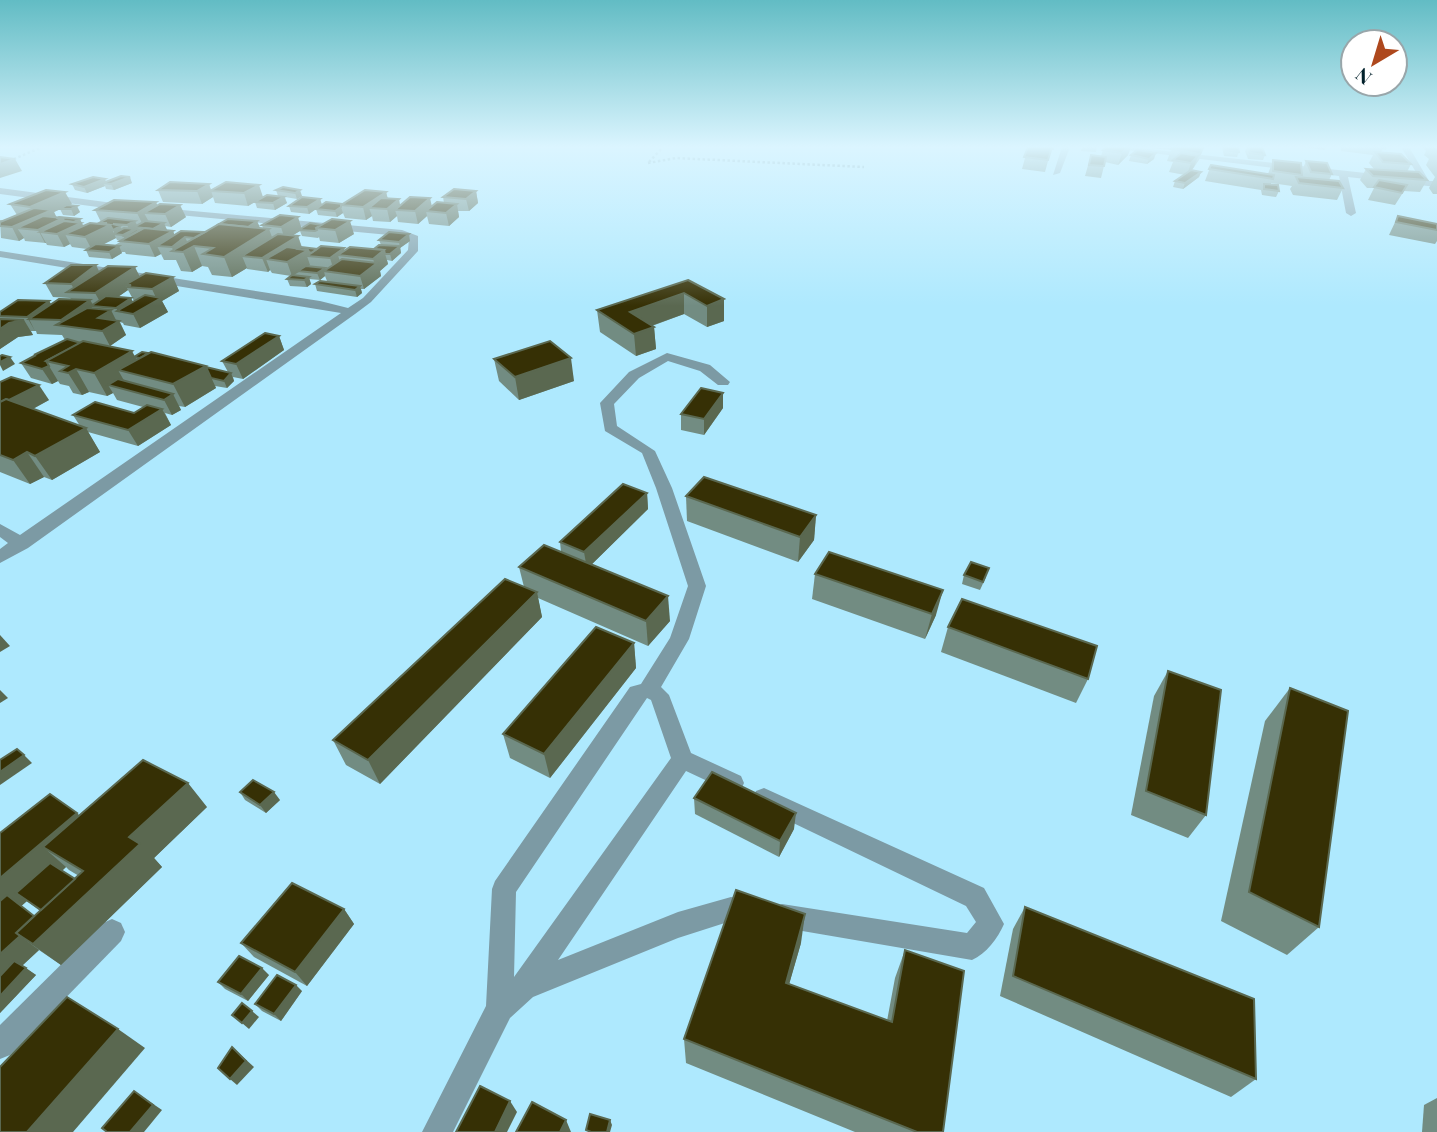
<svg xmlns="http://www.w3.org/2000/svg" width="1437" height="1132" viewBox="0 0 1437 1132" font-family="'Playfair Display',serif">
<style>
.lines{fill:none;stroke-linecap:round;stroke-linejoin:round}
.path{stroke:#6190a0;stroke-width:2.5;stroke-dasharray:2.5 2.5;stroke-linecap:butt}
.street{fill:#7c9aa4;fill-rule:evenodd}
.wall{fill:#728c82;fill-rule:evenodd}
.shaded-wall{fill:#5a6850}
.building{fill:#363005;stroke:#5a6850;stroke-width:2}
</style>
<rect width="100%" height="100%" fill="#aee9fe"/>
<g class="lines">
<!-- path -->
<g class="path">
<polyline points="649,162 663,147"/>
<polyline points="648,163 676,158 864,167"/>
<polyline points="0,165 42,147"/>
</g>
<!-- street -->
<g class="street">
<polygon points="1062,147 1070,147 1060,173 1053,175"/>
<polygon points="1103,147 1130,147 1420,179 1401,147 1409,147 1429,181 1437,181 1437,187 1348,177 1356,213 1351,216 1346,213 1339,176"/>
<polygon points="0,188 128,205 133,208 128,211 0,194"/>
<polygon points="160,208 402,230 418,236 418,251 371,302 355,314 28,548 0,563 0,549 8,543 0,537 0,524 20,535 341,313 0,257 0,251 320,301 348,308 363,298 408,250 409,239 400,236 157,213 157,209"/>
<path d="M 667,353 L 710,365 L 730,382 L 728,385 L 718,385 L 700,371 L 668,361 L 639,378 L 614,404 L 617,426 L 655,451 L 672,488 L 706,586 L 689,639 L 661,687 L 669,695 L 691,753 L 741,776 L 744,783 L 741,790 L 733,793 L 686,771 L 558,960 L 678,912 L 731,897 L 759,903 L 763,912 L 759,921 L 750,925 L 731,921 L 678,938 L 533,997 L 510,1018 L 453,1132 L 422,1132 L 486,1006 L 492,889 L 495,881 L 630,687 L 641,684 L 670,638 L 688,586 L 656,488 L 642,453 L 605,431 L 600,403 L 629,372 ZM 647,698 L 651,700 L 671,758 L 514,977 L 516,892 Z"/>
<path d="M 764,788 L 984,888 L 1004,924 C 998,938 986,954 972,960 L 773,926 L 769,917 L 773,908 L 782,904 L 967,933 L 976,922 L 966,906 L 756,805 L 753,798 L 756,791 Z"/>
<polygon points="112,919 121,923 125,932 121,941 10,1055 0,1059 0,1025 103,923"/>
</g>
</g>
<!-- wall -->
<g class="wall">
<polygon points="1028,147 1054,147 1054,150 1051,150 1045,172 1022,169"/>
<polygon points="1082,147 1097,147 1096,152 1081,151"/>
<polygon points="1106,147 1128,155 1118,165 1105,162 1101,178 1085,176 1091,155 1101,156 1103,150"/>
<polygon points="1204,147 1199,160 1192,170 1201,172 1199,177 1183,189 1173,187 1175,181 1185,175 1169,172 1173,162 1167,161 1171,150 1150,148"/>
<polygon points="1222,147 1238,147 1239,152 1237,157 1224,156"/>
<polygon points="1247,147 1262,147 1265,155 1263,160 1248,159 1245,151"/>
<polygon points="1299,147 1326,147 1325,150"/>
<polygon points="1341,147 1387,147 1386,150 1383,149 1381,152 1411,164 1407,172 1427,180 1420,192 1404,191 1395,205 1368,200 1374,188 1367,188 1360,180 1366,169 1374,169 1369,163 1373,155 1341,151"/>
<polygon points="1422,147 1437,147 1437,194 1433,194 1429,188 1435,177 1426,165 1429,159 1424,155 1426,151"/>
<polygon points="1131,155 1154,159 1147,164 1129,161"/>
<polygon points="1273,160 1302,171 1306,161 1332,174 1329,180 1343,188 1337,200 1293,195 1290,189 1292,186 1271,183 1271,185 1279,191 1276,197 1262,195 1261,190 1205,181 1211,165 1268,174"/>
<polygon points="106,182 132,183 114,190 106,189 105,186 87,193 75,190 72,184"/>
<polygon points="226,182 263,197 278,196 276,190 283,187 302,196 297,199 285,197 287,203 275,210 257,208 255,202 248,206 215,203 213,197 202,204 163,202 158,190 209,184 211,190"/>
<polygon points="476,191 478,203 469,211 458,211 459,217 449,226 429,224 427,216 418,224 398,222 397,216 390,222 373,221 372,216 366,220 345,218 343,213 337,217 318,215 316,209 309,214 291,212 289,206 320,199 322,205 343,204 386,192 388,199 400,205 432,206 444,203 443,197"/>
<path d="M 10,204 L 72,204 L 68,206 L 80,212 L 74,216 L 63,215 L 60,209 L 54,212 L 57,218 L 84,225 L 83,226 L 100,224 L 101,222 L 95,210 L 158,205 L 186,217 L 171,227 L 165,226 L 167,230 L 173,231 L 174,235 L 205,232 L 257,221 L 260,228 L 263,228 L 262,225 L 302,228 L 310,223 L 354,234 L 339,243 L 320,241 L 319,237 L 318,238 L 302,236 L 300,231 L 293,235 L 298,236 L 302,247 L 317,249 L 344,248 L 344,251 L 374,249 L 381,245 L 379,240 L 410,241 L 400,248 L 401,253 L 392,261 L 387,260 L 388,264 L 380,271 L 381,276 L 364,289 L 361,289 L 362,293 L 357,297 L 317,291 L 315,284 L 327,281 L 325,276 L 320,280 L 309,279 L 311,284 L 307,287 L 290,286 L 287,279 L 291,276 L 272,273 L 270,270 L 268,272 L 247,269 L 247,268 L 232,277 L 212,275 L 208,267 L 202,266 L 192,272 L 181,271 L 176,260 L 164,260 L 161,254 L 155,257 L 126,254 L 125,252 L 121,252 L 122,253 L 112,259 L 89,257 L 86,250 L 87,249 L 72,247 L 70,244 L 64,247 L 47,245 L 46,243 L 25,241 L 24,238 L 19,241 L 1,238 L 0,220 L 4,220 L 17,215 ZM 116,238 L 117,240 L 120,241 L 120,242 L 115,245 L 116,246 L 102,245 Z"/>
<polygon points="1398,216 1437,224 1437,241 1435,244 1389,235"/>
<path d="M 99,271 L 140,277 L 173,277 L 179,291 L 162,301 L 168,312 L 140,328 L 124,325 L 123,323 L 120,322 L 126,335 L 110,346 L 94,344 L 135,357 L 206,367 L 228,372 L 222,361 L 279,336 L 284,350 L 243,379 L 233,377 L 234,381 L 227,388 L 215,386 L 216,388 L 185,407 L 179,406 L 181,410 L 172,415 L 165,413 L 171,425 L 138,446 L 88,432 L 100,452 L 52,480 L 44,477 L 30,484 L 0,472 L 0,382 L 49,400 L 33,409 L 80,426 L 73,415 L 134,413 L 143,407 L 117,400 L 113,393 L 107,396 L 89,392 L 82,395 L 73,393 L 69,386 L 60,384 L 58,381 L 52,384 L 31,378 L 21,363 L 34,356 L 34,355 L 65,340 L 62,335 L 37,334 L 36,331 L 31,331 L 33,335 L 18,337 L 0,349 L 0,312 L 49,301 L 51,304 L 71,299 L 70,298 L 53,297 L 45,283 ZM 128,290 L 134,301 L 133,302 L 118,297 Z"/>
<polygon points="688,280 724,299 724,321 707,327 684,314 652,326 654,327 656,349 636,356 600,332 597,310"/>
<polygon points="494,359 574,381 519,400 499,381"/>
<polygon points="723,408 704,435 681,430 681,414"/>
<polygon points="647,493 648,509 592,564 670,621 648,646 538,598 542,617 380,784 346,765 333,740 524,587 519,567 561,552 560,542"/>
<polygon points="686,496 816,515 814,540 798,562 687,521"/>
<polygon points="815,574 936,615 925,639 812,599"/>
<polygon points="964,575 986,577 980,590 962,584"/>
<polygon points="948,627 1088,679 1076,703 941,652"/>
<polygon points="634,643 636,668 550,778 510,758 503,734"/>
<polygon points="1168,671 1206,815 1188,838 1131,815 1154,696"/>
<polygon points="1290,688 1319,927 1287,955 1221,921 1265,721"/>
<polygon points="240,792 280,800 266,813 245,800"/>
<polygon points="694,798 794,829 779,857 695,814"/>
<path d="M 207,807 L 154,858 L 162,867 L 61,965 L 39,950 L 22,966 L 36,975 L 0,1013 L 0,833 L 79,815 ZM 66,867 L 69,870 L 79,876 L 75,879 L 62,871 ZM 27,901 L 40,911 L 34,916 L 21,906 Z"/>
<polygon points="1025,907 1256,1079 1231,1097 1000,996 1013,929"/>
<polygon points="344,909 354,924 307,986 254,957 241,943"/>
<polygon points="801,943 789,984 887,1021 895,978 905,950 943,1132 855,1132 686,1063 684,1039"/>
<polygon points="269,975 248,1001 225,989 218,982"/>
<polygon points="302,991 281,1021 262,1011 255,1004"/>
<polygon points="1437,1098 1437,1132 1422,1132 1424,1105"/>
</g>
<!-- shaded-wall -->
<g class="shaded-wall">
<polygon points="1128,147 1131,147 1128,155 1118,165 1122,153"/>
<polygon points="1156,153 1154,159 1147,164 1149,159"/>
<polygon points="1198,156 1194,167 1187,175 1191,163"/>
<polygon points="15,159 22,171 0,178 0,164"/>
<polygon points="1201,172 1199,177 1183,189 1185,183"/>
<polygon points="130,177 132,183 114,190 111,184"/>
<polygon points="105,179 107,184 103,183 105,186 87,193 84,187"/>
<polygon points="209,184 213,197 202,204 197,191"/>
<polygon points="259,185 263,197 248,206 244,193"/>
<polygon points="300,190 302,196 297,199 295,193"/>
<polygon points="476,191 478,203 469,211 466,199"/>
<polygon points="65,192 72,204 54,212 58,221 63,218 72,223 80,219 88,236 110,225 116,238 92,250 85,237 65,234 70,244 64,247 57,234 40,232 46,243 45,243 38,230 17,228 24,238 19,241 12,227 36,217 30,207"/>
<polygon points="386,192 389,204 369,208 372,216 366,220 363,207"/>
<polygon points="284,197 287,203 275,210 273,203"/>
<polygon points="430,198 433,211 426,211 427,216 418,224 415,211"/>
<polygon points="320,199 322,205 309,214 307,207"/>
<polygon points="399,199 401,210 395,210 397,216 390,222 387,209"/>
<polygon points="156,202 161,214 144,213 149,222 143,225 137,213"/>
<polygon points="457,204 459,217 449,226 446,213"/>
<polygon points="180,205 186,217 171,227 165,214"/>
<polygon points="77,206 80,212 74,216 71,209"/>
<polygon points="341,207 343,213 337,217 335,211"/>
<polygon points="298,217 302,230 299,230 300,231 285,240 281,227"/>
<polygon points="135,221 138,227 134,227 138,235 125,236 127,241 126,241 123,235 130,231 127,225"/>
<polygon points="257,221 262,233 269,229 276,248 242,256 247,268 232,277 224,257 243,230"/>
<polygon points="350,221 354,234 339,243 335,230"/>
<polygon points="164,223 167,230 153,229"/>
<polygon points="120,226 123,232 115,234 113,230"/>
<polygon points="173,231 178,243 185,237 190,248 194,246 202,266 192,272 183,252 173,251 172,247 157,246 161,254 155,257 149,244"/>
<polygon points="409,234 410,241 400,248 399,242"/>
<polygon points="298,236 302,249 266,259 270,270 268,272 262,258"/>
<polygon points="119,246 122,253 112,259 109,252"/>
<polygon points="400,246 401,253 392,261 390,254"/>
<polygon points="344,248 346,256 338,255 341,266 334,271 330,258"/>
<polygon points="308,250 310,256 307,256 310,265 300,271 298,271 299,272 292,276 287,262"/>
<polygon points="384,250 388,264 380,271 381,276 364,289 360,276 375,265 373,259"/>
<polygon points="96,265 103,279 76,292 71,284"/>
<polygon points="135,267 142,281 131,285 125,285 128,290 103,307 95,293"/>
<polygon points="325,268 326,271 324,271 325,276 320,280 317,273"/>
<polygon points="173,277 179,291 162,301 168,312 140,328 133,314 118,311 116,308 131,298 138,311 157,300 152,289"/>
<polygon points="309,277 311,284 307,287 304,280"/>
<polygon points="360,286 362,293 357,297 355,290"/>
<polygon points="684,293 684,314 631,333 630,312"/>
<polygon points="724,299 724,321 707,327 707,306"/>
<polygon points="90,300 94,306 91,306 96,315 65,326 61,320"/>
<polygon points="49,301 58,315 29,319 35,331 27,317"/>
<polygon points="111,310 117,322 119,321 126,335 110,346 102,331 98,318"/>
<polygon points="24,320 33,335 18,337 0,349 0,329 9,323"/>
<polygon points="654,327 656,349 636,356 634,334"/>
<polygon points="279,336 284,350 243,379 236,364"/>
<polygon points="80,350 76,369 89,392 82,395 68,373"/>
<polygon points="132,351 143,372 118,370 126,384 108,385 113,393 107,396 94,373"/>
<polygon points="10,357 15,364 3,371 0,365 0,362"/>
<polygon points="571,358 574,381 519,400 515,377"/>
<polygon points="49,366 58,381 52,384 42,369"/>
<polygon points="206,366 216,388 185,407 173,384"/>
<polygon points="231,373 234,381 227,388 224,381"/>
<polygon points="39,385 49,400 1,426 0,405"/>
<polygon points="723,393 723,408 704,435 704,419"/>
<polygon points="173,394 181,410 172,415 164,400"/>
<polygon points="162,409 171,425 138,446 128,430"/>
<polygon points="86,428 100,452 52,480 35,456"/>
<polygon points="27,452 44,477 30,484 13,460"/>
<polygon points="647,493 648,509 587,569 584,552"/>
<polygon points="816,515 814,540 798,562 800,537"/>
<polygon points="943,590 936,615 925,639 932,614"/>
<polygon points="537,592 542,617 380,784 368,760"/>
<polygon points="668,596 670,621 648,646 646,621"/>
<polygon points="0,635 10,646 0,652"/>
<polygon points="634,643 636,668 550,778 544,754"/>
<polygon points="0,690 8,698 0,703"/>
<polygon points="24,755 32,763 0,785 0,772"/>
<polygon points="188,783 207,807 154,858 162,867 61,965 20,936"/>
<polygon points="274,792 280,800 266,813 260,805"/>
<polygon points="77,813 100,836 43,847 66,867 28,901 16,893 27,901 0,925 0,878"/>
<polygon points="796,813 794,829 779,857 780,841"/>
<polygon points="344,909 354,924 307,986 295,972"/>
<polygon points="805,914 801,943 782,1009 786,983"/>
<polygon points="20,936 39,950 0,986 0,954"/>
<polygon points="26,968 36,975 0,1013 0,996"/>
<polygon points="262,968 269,975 248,1001 241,994"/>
<polygon points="296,985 302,991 281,1021 274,1014"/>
<polygon points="252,1011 259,1017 249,1029 242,1023"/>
<polygon points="118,1029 145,1048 73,1132 27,1132"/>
<polygon points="232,1047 254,1067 237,1085 230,1079"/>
<polygon points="134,1091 162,1110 144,1132 130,1132"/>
<polygon points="510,1101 517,1112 507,1132 495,1132"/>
<polygon points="566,1120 571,1132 560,1132"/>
<polygon points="610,1120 612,1125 610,1132 607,1132"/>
</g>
<!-- building -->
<g class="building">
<polygon points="1028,147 1052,147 1048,160 1024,157"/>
<polygon points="1106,147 1128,147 1122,153 1103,150"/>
<polygon points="1172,147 1196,147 1203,148 1200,154 1171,149"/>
<polygon points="1225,147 1238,147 1239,152 1226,150"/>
<polygon points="1248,147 1262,147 1265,155 1250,153"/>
<polygon points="1137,150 1156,153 1149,159 1131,155"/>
<polygon points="1375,152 1401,154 1411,164 1383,162"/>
<polygon points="1181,153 1198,156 1191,163 1173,160"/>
<polygon points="1091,155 1106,157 1104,166 1089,165"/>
<polygon points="0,157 15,159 0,164"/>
<polygon points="1273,160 1301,163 1302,175 1273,171"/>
<polygon points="1306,161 1327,163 1332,174 1311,172"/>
<polygon points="1211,165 1274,175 1273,179 1209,169"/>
<polygon points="1366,169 1419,172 1427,180 1373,176"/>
<polygon points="1191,170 1201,172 1185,183 1175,181"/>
<polygon points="121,176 130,177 111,184 103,183"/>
<polygon points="93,177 105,179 84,187 72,184"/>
<polygon points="1296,177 1339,181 1343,188 1299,183"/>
<polygon points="1379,180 1407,185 1402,193 1374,187"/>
<polygon points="170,182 209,184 197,191 158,190"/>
<polygon points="226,182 259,185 244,193 210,191"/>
<polygon points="1264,184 1278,185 1279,191 1264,189"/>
<polygon points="283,187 300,190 295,193 276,190"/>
<polygon points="454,189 476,191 466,199 443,197"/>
<polygon points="46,190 65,192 30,207 10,204"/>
<polygon points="365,190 386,192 363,207 341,205"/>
<polygon points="267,195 284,197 273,203 255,202"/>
<polygon points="302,197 320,199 307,207 289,206"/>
<polygon points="410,197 430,198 415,211 395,210"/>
<polygon points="381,198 399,199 387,209 369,208"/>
<polygon points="114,200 156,202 137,213 95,210"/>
<polygon points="326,202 343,204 341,205 341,207 335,211 316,209"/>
<polygon points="437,202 457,204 446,213 426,211"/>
<polygon points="160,204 180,205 165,214 144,213"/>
<polygon points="67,205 77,206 71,209 60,209"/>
<polygon points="34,208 52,210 12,227 0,226 0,222"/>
<polygon points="280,215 298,217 281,227 262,225"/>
<polygon points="43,216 63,218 38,230 17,228"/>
<polygon points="1398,216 1437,224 1437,230 1396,222"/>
<polygon points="59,217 80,219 74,222 64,221 63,218 58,218"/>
<polygon points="108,218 135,221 127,225 113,224 120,226 113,230 110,225 104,224 107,223 99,223"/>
<polygon points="228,219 257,221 248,227 219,224"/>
<polygon points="332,219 350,221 335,230 316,228"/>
<polygon points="64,221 81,223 57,234 40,232"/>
<polygon points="145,221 164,223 153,229 134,227"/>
<polygon points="90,223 110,225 85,237 65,234"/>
<polygon points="310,223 321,225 316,228 317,230 315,231 299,230"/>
<polygon points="219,224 269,229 224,257 203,254 213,248 194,246 183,252 172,251"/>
<polygon points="124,228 135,229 123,235 113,234"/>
<polygon points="144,228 173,231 149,244 120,241"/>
<polygon points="137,229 140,230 129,236 125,236"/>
<polygon points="181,231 205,232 194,238 185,237 172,247 157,246"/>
<polygon points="389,232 409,234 399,242 379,240"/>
<polygon points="278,234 298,236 262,258 242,256"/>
<polygon points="96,244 119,246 109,252 86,250"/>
<polygon points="379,245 400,246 390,254 385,254 384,250 374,249"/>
<polygon points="321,246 344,248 330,258 307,256"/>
<polygon points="287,247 308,250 287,262 266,259"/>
<polygon points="301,247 317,249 311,253 309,252 308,250 298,249"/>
<polygon points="350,247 384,250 373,259 338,255"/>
<polygon points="342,259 377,263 360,276 324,271"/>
<polygon points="71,265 96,265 71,284 45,283"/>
<polygon points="108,266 135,267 95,293 67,292"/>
<polygon points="306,266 325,268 317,273 298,271"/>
<polygon points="146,273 173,277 152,289 127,287 131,285 125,285"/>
<polygon points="292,275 309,277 304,280 287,279"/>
<polygon points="688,280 724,299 707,306 684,293 630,312 654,327 634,334 597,310"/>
<polygon points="320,281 360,286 355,290 315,284"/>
<polygon points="145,295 161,298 133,314 117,311"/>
<polygon points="106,296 131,298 116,308 91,306"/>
<polygon points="59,299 90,300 61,320 29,319"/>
<polygon points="18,300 49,301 27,317 0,316 0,312"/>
<polygon points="87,308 111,310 98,318 119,321 102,331 56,325"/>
<polygon points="0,319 1,319 24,320 9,323 0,329"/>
<polygon points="265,333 279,336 236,364 222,361"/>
<polygon points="67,339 81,343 46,361 49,366 42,369 21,363 36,355 34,355"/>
<polygon points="83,341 132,351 94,373 76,369 68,373 60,371 68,366 46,361"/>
<polygon points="550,341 571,358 515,377 494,359"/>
<polygon points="142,352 148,353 140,358 134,357"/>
<polygon points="151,352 206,366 173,384 118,370"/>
<polygon points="2,355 10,357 0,362 0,356"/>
<polygon points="206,367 231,373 224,381 211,378"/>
<polygon points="11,377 39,385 9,400 6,399 0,402 0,382"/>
<polygon points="118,379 173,394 164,400 108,385"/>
<polygon points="701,388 723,393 704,419 681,414"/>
<polygon points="6,399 86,428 35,456 27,452 13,460 0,455 0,402"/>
<polygon points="95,402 134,413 147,405 162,409 128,430 73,415"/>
<polygon points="704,477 816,515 800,537 686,496"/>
<polygon points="623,484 647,493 584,552 560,542"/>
<polygon points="544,545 668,596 646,621 519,567"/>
<polygon points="829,552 943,590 932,614 815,574"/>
<polygon points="971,562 989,568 983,582 964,575"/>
<polygon points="505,579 537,592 368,760 333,740"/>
<polygon points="962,599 1097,646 1088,679 948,627"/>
<polygon points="596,627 634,643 544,754 503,734"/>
<polygon points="1168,671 1221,690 1206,815 1146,791"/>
<polygon points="1290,688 1348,711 1319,927 1249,892"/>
<polygon points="17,749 24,755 0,772 0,760"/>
<polygon points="143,760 188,783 129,837 140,844 33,944 16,933 83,871 43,847"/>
<polygon points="712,772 796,813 780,841 694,798"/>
<polygon points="253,780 274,792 260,805 240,792"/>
<polygon points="50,794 77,813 0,878 0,833"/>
<polygon points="50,863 75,879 41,910 16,893"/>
<polygon points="292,883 344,909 295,972 241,943"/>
<polygon points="736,890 805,914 786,983 892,1022 905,950 964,971 943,1132 917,1132 684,1039"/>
<polygon points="7,895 34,916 16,933 20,936 0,954 0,901"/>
<polygon points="1025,907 1254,999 1256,1079 1013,976"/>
<polygon points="239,956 262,968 241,994 218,982"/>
<polygon points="14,961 26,968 0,996 0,976"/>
<polygon points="277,975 296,985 274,1014 255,1004"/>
<polygon points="67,997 118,1029 27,1132 0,1132 0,1067"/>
<polygon points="242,1003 252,1011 242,1023 232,1015"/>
<polygon points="232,1047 246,1061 230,1079 218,1068"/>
<polygon points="480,1086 510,1101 495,1132 456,1132"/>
<polygon points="134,1091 153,1105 130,1132 107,1132 102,1128"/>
<polygon points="532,1102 566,1120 560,1132 516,1132"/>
<polygon points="590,1114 610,1120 607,1132 591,1132 586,1130"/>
</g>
<!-- sky -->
<linearGradient id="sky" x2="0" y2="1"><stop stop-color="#62bcc4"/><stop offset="0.48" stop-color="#dbf5ff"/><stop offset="1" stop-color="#dbf5ff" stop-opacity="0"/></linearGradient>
<rect width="1437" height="306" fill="url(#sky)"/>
<!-- north arrow -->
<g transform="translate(1374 63) rotate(218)"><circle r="33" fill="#ffffff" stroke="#99a6aa" stroke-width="2"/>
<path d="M0-5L12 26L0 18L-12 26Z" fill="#ae481d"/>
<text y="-10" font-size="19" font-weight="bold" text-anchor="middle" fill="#00202a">N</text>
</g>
</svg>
